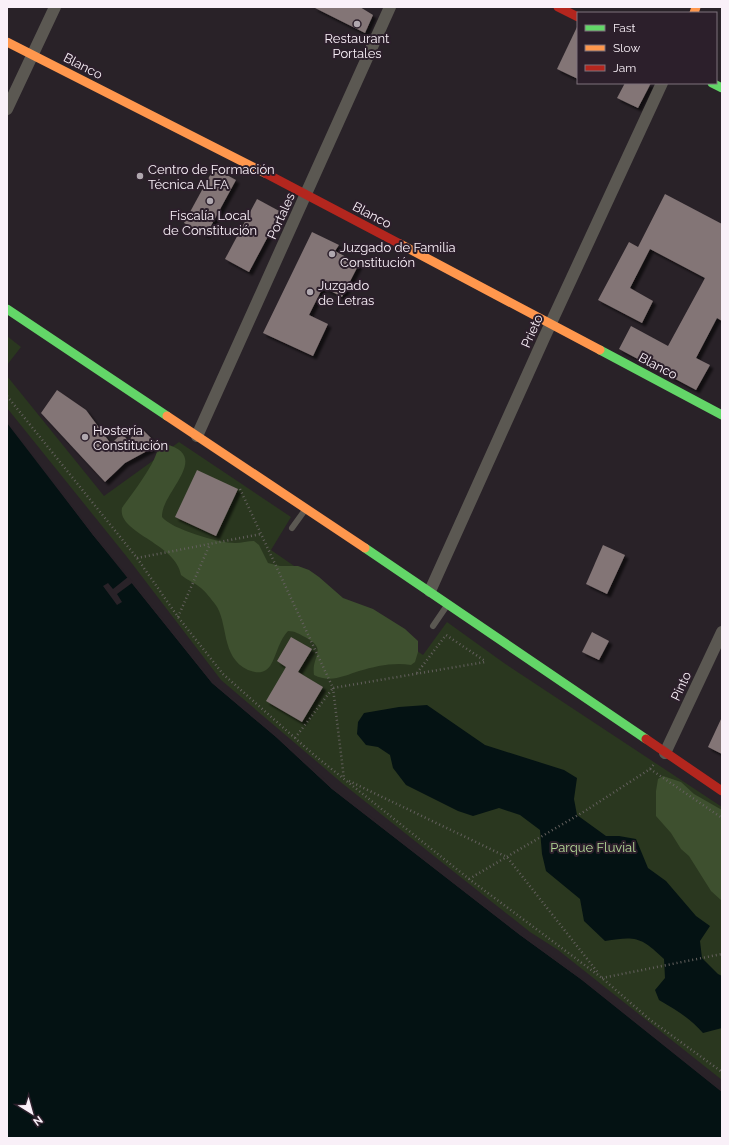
<svg xmlns="http://www.w3.org/2000/svg" width="729" height="1145" viewBox="0 0 729 1145" font-family="Raleway,sans-serif">
<style>
.green{fill:#2a371f}
.forest{fill:#3e502f}
.water{fill:#041213}
.pier{fill:#292228}
.building{fill:#837576;filter:url(#shadow)}
.lines{fill:none;stroke-linecap:round;stroke-linejoin:round}
.path{stroke:#64605e;stroke-width:2.5;stroke-dasharray:1 3;stroke-linecap:butt}
.lane{stroke:#5b5852;stroke-width:6}
.street{stroke:#5b5852;stroke-width:12}
.fast{stroke:#63d668;stroke-width:9}
.slow{stroke:#ff974d;stroke-width:9}
.jam{stroke:#b3261e;stroke-width:9}
.poi-dot{fill:#b0a8af;stroke:#2c1f2b;stroke-width:1.5}
.labels{text-anchor:middle;dominant-baseline:central;stroke-width:4;stroke-linejoin:round;paint-order:stroke}
.poi-label{font-size:13px;fill:#f9f0f8;stroke:#2c1f2b;text-anchor:start}
.street-label{font-size:13px;fill:#f9f0f8;stroke:#2c1f2b}
.park-label{font-size:13px;fill:#b3d997;stroke:#2c1f2b}
</style>
<defs>
<filter id="shadow"><feDropShadow dx="3.5" dy="3.5" stdDeviation="1" flood-color="#0009"/></filter>
</defs>
<rect width="100%" height="100%" fill="#292228"/>
<!-- green -->
<g class="green">
<polygon points="7,336 21,347 7,365"/>
<polygon points="7,376 104,496 179,442 291,517 271,550 423,655 447,622 504,663 722,807 722,1080 558,950 530,932 343,784 221,680 127,557 7,408"/>
</g>
<!-- forest -->
<g class="forest">
<path d="M 165,444 C 213,456 161,492 162,517 C 171,529 219,543 235,543 C 241,543 248,541 254,541 L 259,545 L 268,563 L 280,566 L 298,566 L 309,570 L 319,577 L 343,598 L 373,609 L 405,629 L 418,641 L 418,652 L 415,662 L 411,665 C 394,662 376,666 359,671 C 344,676 330,683 314,675 C 311,655 329,650 305,637 C 299,634 295,631 288,631 C 277,642 275,665 266,670 C 260,674 254,672 248,670 C 220,657 229,622 215,604 C 211,599 206,592 201,588 C 195,583 187,580 181,575 C 176,543 117,533 122,508 C 131,495 159,460 158,445 Z"/>
<polygon points="663,776 681,782 694,794 722,810 722,901 711,891 689,856 681,849 671,833 656,816 656,791 658,779"/>
</g>
<!-- water -->
<g class="water">
<polygon points="7,423 93,535 212,683 276,737 332,789 520,935 582,980 722,1092 722,1138 7,1137"/>
<path d="M 427,705 L 485,745 L 564,770 L 577,778 L 574,799 L 577,815 L 606,836 L 619,836 L 636,839 L 648,868 L 666,881 L 696,916 L 710,926 L 700,941 L 702,958 L 718,974 L 722,976 L 722,1028 L 703,1033 C 690,1018 676,1010 659,1000 L 655,990 L 665,978 L 664,959 C 641,937 636,936 605,941 L 584,921 L 580,899 L 546,871 L 542,854 L 540,830 L 520,815 L 499,808 L 473,816 L 458,811 L 406,785 L 393,768 L 390,755 L 378,747 L 366,745 L 357,734 L 358,722 L 364,713 L 399,707 Z"/>
</g>
<!-- pier -->
<polygon class="pier" points="7,421 94,534 214,682 278,736 333,787 521,933 583,979 679,1054 722,1090 722,1092 582,980 520,935 332,789 276,737 212,683 132,583 117,594 122,602 117,605 103,586 108,583 113,589 128,577 93,535"/>
<!-- building -->
<g class="building">
<polygon points="313,7 360,7 373,15 365,33"/>
<polygon points="577,27 578,27 578,79 557,69"/>
<polygon points="625,83 651,83 638,108 617,98"/>
<polygon points="214,168 236,180 206,235 184,223"/>
<polygon points="665,194 722,224 722,321 717,318 696,358 710,365 696,390 619,349 631,326 668,346 705,278 650,249 630,288 653,301 642,323 598,300 629,242 638,247"/>
<polygon points="257,199 281,212 249,272 225,259"/>
<polygon points="312,232 339,245 335,251 359,264 342,297 323,287 309,315 328,324 313,356 263,333"/>
<polygon points="57,390 86,410 111,444 122,433 128,441 140,427 158,445 125,463 105,482 41,413"/>
<polygon points="197,470 238,489 216,536 175,517"/>
<polygon points="603,545 625,555 607,594 586,584"/>
<polygon points="592,632 609,641 599,660 582,652"/>
<polygon points="291,637 312,649 298,672 323,687 302,722 266,701 286,667 277,661"/>
<polygon points="722,717 722,754 708,747"/>
</g>
<g class="lines">
<!-- path -->
<g class="path">
<polyline points="7,396 137,558 178,617 223,674 314,755 469,879 602,978 649,1019 722,1072"/>
<polyline points="240,489 333,688 485,662"/>
<polyline points="137,558 261,534"/>
<polyline points="178,617 210,544"/>
<polyline points="417,673 446,635 485,661"/>
<polyline points="333,688 344,779"/>
<polyline points="295,738 333,688"/>
<polyline points="650,769 722,818"/>
<polyline points="349,781 507,857 599,974"/>
<polyline points="469,879 585,811 650,769 655,763"/>
<polyline points="602,978 722,954"/>
</g>
<!-- lane -->
<g class="lane">
<polyline points="292,528 305,510"/>
<polyline points="433,626 448,604"/>
</g>
<!-- street -->
<g class="street">
<polyline points="7,109 55,7"/>
<polyline points="197,436 390,7"/>
<polyline points="430,591 544,338 662,83"/>
<polyline points="665,753 722,632"/>
</g>
<!-- fast -->
<g class="fast">
<polyline points="712,83 722,88"/>
<polyline points="7,309 167,416"/>
<polyline points="600,350 722,415"/>
<polyline points="365,548 646,739"/>
</g>
<!-- slow -->
<g class="slow">
<polyline points="694,13 696,7"/>
<polyline points="7,42 265,173"/>
<polyline points="400,244 600,350"/>
<polyline points="167,416 365,548"/>
</g>
<!-- jam -->
<g class="jam">
<polyline points="558,7 578,17"/>
<polyline points="265,173 400,244"/>
<polyline points="646,739 722,791"/>
</g>
</g>
<!-- markers -->
<g class="poi-dot">
<circle cx="357" cy="24" r="4"/>
<circle cx="140" cy="176" r="4"/>
<circle cx="210" cy="201" r="4"/>
<circle cx="332" cy="254" r="4"/>
<circle cx="310" cy="292" r="4"/>
<circle cx="85" cy="437" r="4"/>
</g>
<g class="labels">
<!-- poi labels -->
<g class="poi-label">
<text x="357" y="38" text-anchor="middle">Restaurant<tspan x="357" dy="15">Portales</tspan></text>
<text x="148" y="169">Centro de Formación<tspan x="148" dy="15">Técnica ALFA</tspan></text>
<text x="210" y="215" text-anchor="middle">Fiscalía Local<tspan x="210" dy="15">de Constitución</tspan></text>
<text x="340" y="247">Juzgado de Familia<tspan x="340" dy="15">Constitución</tspan></text>
<text x="318" y="285">Juzgado<tspan x="318" dy="15">de Letras</tspan></text>
<text x="93" y="430">Hostería<tspan x="93" dy="15">Constitución</tspan></text>
</g>
<!-- street labels -->
<g class="street-label">
<text transform="translate(83 66) rotate(27)">Blanco</text>
<text transform="translate(372 215) rotate(28)">Blanco</text>
<text transform="translate(281 216) rotate(-66)">Portales</text>
<text transform="translate(532 331) rotate(-66)">Prieto</text>
<text transform="translate(658 366) rotate(28)">Blanco</text>
<text transform="translate(681 686) rotate(-65)">Pinto</text>
</g>
<!-- park labels -->
<g class="park-label">
<text x="593" y="847">Parque Fluvial</text>
</g>
</g>
<!-- border -->
<rect width="729" height="1145" fill="none" stroke="#f9f0f8" stroke-width="16"/>
<!-- legend -->
<rect x="577" y="12" width="140" height="72" fill="#2c1f2b" stroke="#7e737d"/>
<rect x="585" y="25" width="20" height="6" fill="#63d668" stroke="#7e737d"/>
<text x="613" y="32" font-size="12" fill="#f9f0f8">Fast</text>
<rect x="585" y="45" width="20" height="6" fill="#ff974d" stroke="#7e737d"/>
<text x="613" y="52" font-size="12" fill="#f9f0f8">Slow</text>
<rect x="585" y="65" width="20" height="6" fill="#b3261e" stroke="#7e737d"/>
<text x="613" y="72" font-size="12" fill="#f9f0f8">Jam</text>
<!-- north arrow -->
<g transform="translate(32 1113) rotate(143)" stroke="#2c1f2b" stroke-width="3" paint-order="stroke">
<path d="M0-3L7 15L0 10L-7 15Z" fill="#f9f0f8"/>
<text y="-6" font-size="11" font-weight="bold" text-anchor="middle" fill="#f9f0f8">N</text>
</g>
</svg>
